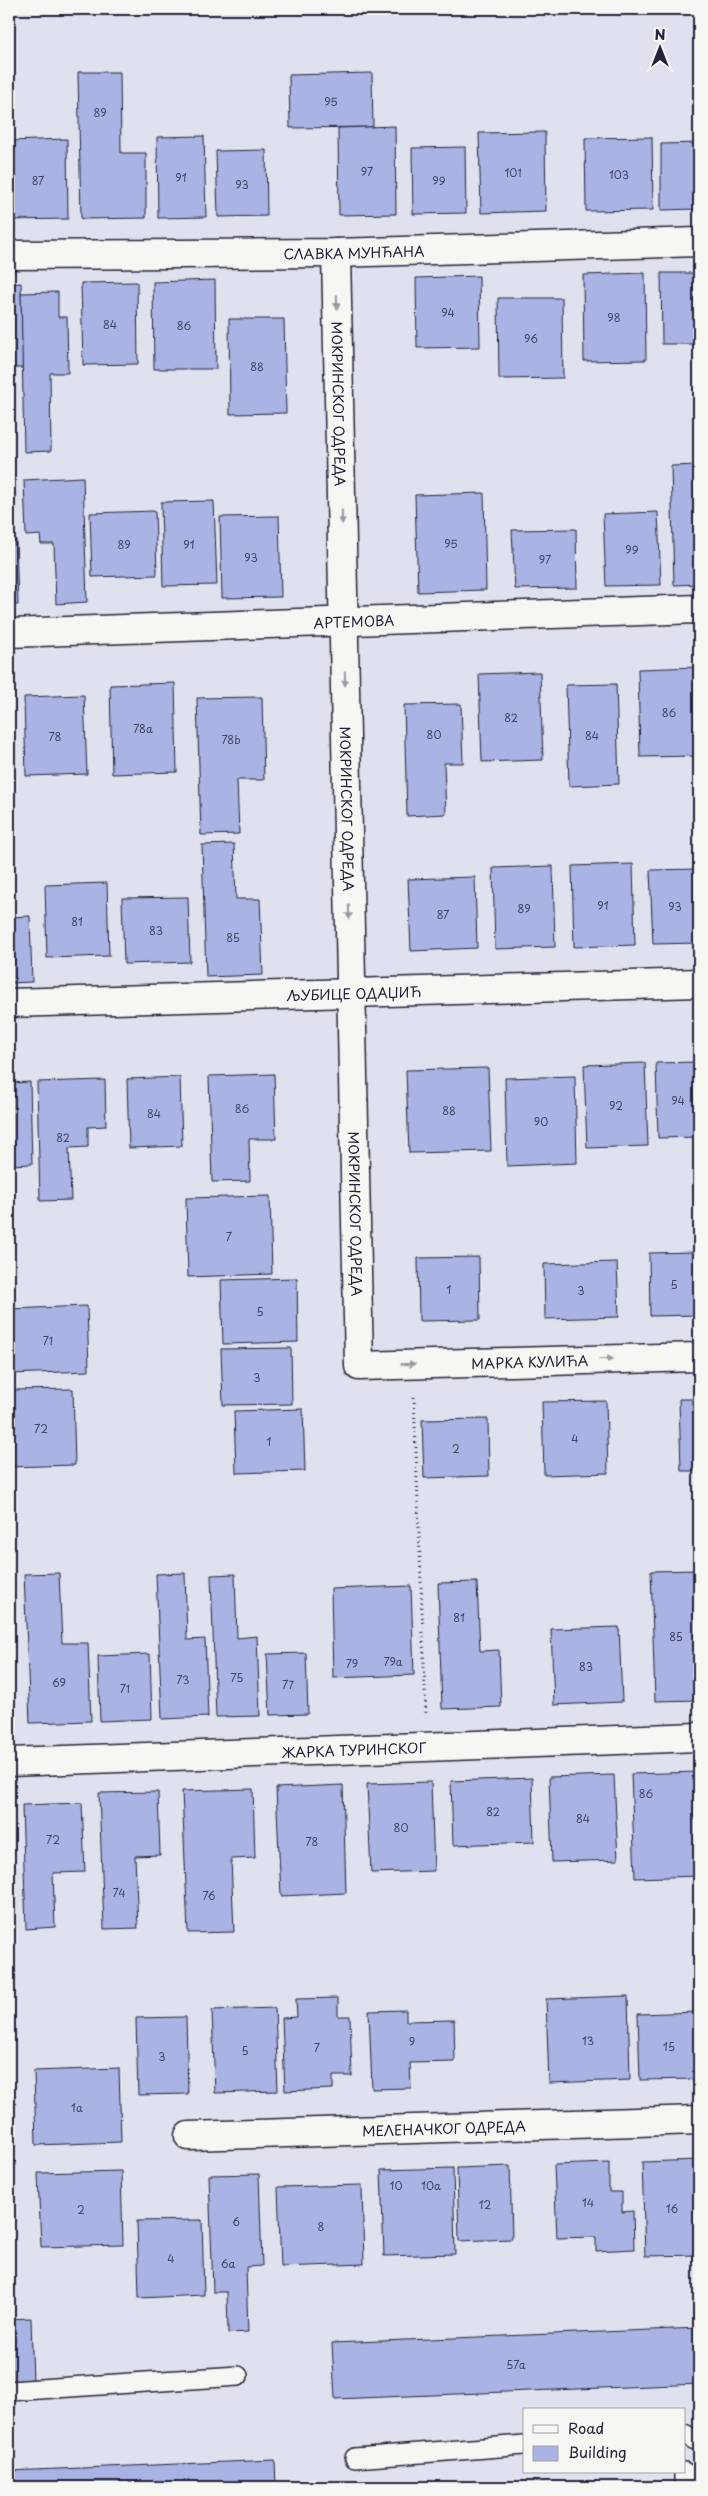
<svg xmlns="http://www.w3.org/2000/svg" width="708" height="2496" viewBox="0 0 708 2496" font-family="'Playpen Sans',sans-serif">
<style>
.building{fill:#a9b4e4;stroke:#22223b}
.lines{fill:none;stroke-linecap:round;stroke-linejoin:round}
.service-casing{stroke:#22223b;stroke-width:22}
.minor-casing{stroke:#22223b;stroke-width:31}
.path{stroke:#22223b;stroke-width:3;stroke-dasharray:1 4;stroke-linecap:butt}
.service{stroke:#f6f6f2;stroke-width:19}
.minor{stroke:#f6f6f2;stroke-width:28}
.oneway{fill:#9797a0}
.labels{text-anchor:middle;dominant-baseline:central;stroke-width:5;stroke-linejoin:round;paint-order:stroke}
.number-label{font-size:11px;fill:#444665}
.street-label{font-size:14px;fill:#22223b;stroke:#f6f6f2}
</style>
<rect width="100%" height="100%" fill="#dfe2ee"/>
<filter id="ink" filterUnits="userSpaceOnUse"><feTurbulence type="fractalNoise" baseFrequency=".02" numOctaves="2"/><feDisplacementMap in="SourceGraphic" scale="10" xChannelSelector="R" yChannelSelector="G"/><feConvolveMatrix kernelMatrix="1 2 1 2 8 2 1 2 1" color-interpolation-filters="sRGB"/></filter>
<g filter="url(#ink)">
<!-- building -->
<g class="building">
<polygon points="78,72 120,72 121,153 146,153 146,218 81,219"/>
<polygon points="372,73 373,127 290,128 289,75"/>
<polygon points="395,126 396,214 339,215 338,128"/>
<polygon points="545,132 546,211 481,213 479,133"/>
<polygon points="204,136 206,217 158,218 157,137"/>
<polygon points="652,137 653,210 586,211 585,138"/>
<polygon points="67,139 68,219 9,220 9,141"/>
<polygon points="699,143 699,209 661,210 661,144"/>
<polygon points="465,147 466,213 413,214 412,148"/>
<polygon points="266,150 267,216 218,217 216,151"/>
<polygon points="645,273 646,360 584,361 583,275"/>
<polygon points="661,273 699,273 699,344 662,344"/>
<polygon points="479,276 480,347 417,348 416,278"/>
<polygon points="215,280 216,369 154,369 153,282"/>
<polygon points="137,282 138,364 83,365 81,283"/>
<polygon points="21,283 23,368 9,368 9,284"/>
<polygon points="58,292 58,317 67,317 68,373 50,373 51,451 24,452 21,293"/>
<polygon points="498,298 562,298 563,378 499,379"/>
<polygon points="229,319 284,319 286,413 230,414"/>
<polygon points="699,465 699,584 674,585 671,466"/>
<polygon points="83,477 87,602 56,604 54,544 41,544 40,535 26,536 24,480"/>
<polygon points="484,493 486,590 418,592 415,495"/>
<polygon points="214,501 217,585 163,586 161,502"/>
<polygon points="155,511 157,575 92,577 90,513"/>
<polygon points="658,512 661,585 606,586 603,514"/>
<polygon points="279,516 281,597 222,598 220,517"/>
<polygon points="576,529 577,588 515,589 512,530"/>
<polygon points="9,540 16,540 18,605 9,605"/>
<polygon points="699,667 699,756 640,757 638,669"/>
<polygon points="540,672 543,760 482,762 479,674"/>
<polygon points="175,683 177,772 112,774 110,685"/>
<polygon points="616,684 619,784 569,786 566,685"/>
<polygon points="84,695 87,774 26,776 24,697"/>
<polygon points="262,697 264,780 237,780 239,834 201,835 197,698"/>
<polygon points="461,704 463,763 444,763 446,814 407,816 404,705"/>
<polygon points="9,710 11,777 9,777"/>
<polygon points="234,844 236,899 260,899 263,975 206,977 202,845"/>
<polygon points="633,864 635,945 574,947 572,866"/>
<polygon points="553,866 555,947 495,949 493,868"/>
<polygon points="699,869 699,943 653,944 650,870"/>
<polygon points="475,877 477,948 411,951 408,879"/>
<polygon points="107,883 109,956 47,958 45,885"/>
<polygon points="188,897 190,962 124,964 122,898"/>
<polygon points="30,916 32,982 9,983 9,917"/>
<polygon points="699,1062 699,1137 658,1138 656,1063"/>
<polygon points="645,1063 648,1146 587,1148 584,1065"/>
<polygon points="488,1068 491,1151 409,1153 406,1070"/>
<polygon points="274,1074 276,1139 249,1139 250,1181 212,1182 209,1076"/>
<polygon points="575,1076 577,1163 507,1166 505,1078"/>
<polygon points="180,1077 182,1146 129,1148 127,1079"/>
<polygon points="105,1080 106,1126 88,1127 88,1147 69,1148 71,1200 40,1201 37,1082"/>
<polygon points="30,1082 32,1164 9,1165 9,1083"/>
<polygon points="270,1196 272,1274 188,1277 186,1198"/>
<polygon points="699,1252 699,1315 650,1316 649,1253"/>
<polygon points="479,1257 480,1320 419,1321 418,1258"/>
<polygon points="617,1262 619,1317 545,1319 544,1264"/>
<polygon points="297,1278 298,1342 223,1344 221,1280"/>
<polygon points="87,1306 89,1371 9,1374 9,1309"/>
<polygon points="291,1348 292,1404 223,1405 221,1349"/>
<polygon points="73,1389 75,1465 9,1467 9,1390"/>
<polygon points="679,1399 699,1399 699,1471 681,1471"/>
<polygon points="606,1401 608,1473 544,1475 542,1402"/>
<polygon points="303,1409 305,1471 236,1473 234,1411"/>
<polygon points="488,1419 489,1476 424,1478 422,1420"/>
<polygon points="699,1570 699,1700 655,1701 651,1571"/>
<polygon points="59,1573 62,1643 88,1643 91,1721 30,1723 24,1574"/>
<polygon points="185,1573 187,1640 205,1639 208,1717 162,1719 156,1574"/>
<polygon points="235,1574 237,1638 257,1636 260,1716 216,1717 211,1575"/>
<polygon points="477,1582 480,1651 499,1650 501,1707 442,1709 438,1583"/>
<polygon points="411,1586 414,1675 333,1678 331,1589"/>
<polygon points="619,1627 622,1702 554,1705 551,1629"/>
<polygon points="306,1653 308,1714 270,1715 267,1654"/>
<polygon points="150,1654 152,1719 100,1721 98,1656"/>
<polygon points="699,1772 699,1876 635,1878 631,1774"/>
<polygon points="614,1775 618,1860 552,1862 549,1777"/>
<polygon points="532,1778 534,1842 453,1845 451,1781"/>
<polygon points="431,1782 434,1871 371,1873 367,1784"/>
<polygon points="343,1785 346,1893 281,1896 276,1788"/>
<polygon points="253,1789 255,1858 231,1859 234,1932 188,1933 182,1791"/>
<polygon points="158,1792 160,1855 135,1856 138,1928 104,1929 99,1793"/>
<polygon points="82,1803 85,1872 53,1873 55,1927 26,1929 22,1805"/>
<polygon points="628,1996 630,2080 549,2083 546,1999"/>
<polygon points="338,1998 338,2016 350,2016 352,2076 333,2076 333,2089 285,2091 282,2018 297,2017 296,1999"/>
<polygon points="275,2008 278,2091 215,2093 212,2010"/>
<polygon points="406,2010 406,2021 454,2020 455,2062 410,2063 411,2088 372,2089 369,2011"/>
<polygon points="699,2012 699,2079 640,2080 638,2014"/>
<polygon points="186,2017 188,2094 138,2095 136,2018"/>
<polygon points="119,2068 121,2142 36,2145 34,2071"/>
<polygon points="699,2160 699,2255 645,2256 642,2162"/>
<polygon points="609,2163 609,2192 622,2192 622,2212 633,2211 634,2249 596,2251 596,2237 557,2238 554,2165"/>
<polygon points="510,2166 512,2239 459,2241 457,2168"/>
<polygon points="453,2168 455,2254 384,2256 381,2170"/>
<polygon points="121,2171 123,2245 41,2247 38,2173"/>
<polygon points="259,2174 262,2266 246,2267 248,2332 228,2333 227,2292 213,2292 209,2175"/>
<polygon points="362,2185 364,2264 281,2267 278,2187"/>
<polygon points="202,2220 204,2295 139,2298 137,2221"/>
<polygon points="31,2318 33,2383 9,2384 9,2319"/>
<polygon points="699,2328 699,2384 335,2399 332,2343"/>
<polygon points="275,2460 276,2487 9,2487 9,2471"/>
</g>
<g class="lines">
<!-- service casing -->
<g class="service-casing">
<g id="service">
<polyline points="9,2391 238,2376"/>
<polyline points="684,2434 699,2442"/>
<polyline points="355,2458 524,2445"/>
<polyline points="684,2472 684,2487"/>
</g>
</g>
<!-- minor casing -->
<g class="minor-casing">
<g id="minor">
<path id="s1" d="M 336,253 L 359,1366 L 699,1357"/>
<path id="s2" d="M 9,255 L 336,253 L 699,242"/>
<path id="s3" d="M 9,633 L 699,609"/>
<path id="s4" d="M 9,1003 L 699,983"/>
<path id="s5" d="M 9,1762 L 699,1737"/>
<path id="s6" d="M 189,2136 L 699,2120"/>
</g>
</g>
<!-- path -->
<polyline class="path" points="414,1397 426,1716"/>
<!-- service -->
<use href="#service" class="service"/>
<!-- minor -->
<use href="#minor" class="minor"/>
</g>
<!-- one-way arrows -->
<defs><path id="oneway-solid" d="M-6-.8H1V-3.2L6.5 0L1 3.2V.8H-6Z" transform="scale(1.25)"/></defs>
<g class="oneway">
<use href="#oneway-solid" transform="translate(337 302) rotate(89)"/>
<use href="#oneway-solid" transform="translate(342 517) rotate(89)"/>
<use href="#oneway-solid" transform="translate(345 679) rotate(89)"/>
<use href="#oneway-solid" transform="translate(349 912) rotate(89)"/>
<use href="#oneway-solid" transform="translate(606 1359) rotate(-1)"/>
<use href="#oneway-solid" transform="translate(408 1364) rotate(-1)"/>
</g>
</g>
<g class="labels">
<!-- number labels -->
<g class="number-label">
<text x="331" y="101">95</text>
<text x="100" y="112">89</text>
<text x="367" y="171">97</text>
<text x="513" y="172">101</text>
<text x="619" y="174">103</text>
<text x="181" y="177">91</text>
<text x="38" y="180">87</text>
<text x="439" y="180">99</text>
<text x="242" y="184">93</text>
<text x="448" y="312">94</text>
<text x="614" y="317">98</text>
<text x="110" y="324">84</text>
<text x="184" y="325">86</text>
<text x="531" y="338">96</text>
<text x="257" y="366">88</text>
<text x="451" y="543">95</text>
<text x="124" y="544">89</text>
<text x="189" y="544">91</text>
<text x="632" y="549">99</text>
<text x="251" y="557">93</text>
<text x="545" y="559">97</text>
<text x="669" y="712">86</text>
<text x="511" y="717">82</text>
<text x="143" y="728">78a</text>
<text x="434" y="734">80</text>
<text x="592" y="735">84</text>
<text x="55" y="736">78</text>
<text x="231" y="739">78b</text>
<text x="603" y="905">91</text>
<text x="675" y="906">93</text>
<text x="524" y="908">89</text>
<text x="443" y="914">87</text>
<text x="77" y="921">81</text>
<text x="156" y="930">83</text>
<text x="233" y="937">85</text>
<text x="678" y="1100">94</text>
<text x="616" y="1105">92</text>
<text x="242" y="1108">86</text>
<text x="449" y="1110">88</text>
<text x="154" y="1113">84</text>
<text x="541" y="1121">90</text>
<text x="63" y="1137">82</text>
<text x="229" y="1236">7</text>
<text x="674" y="1284">5</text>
<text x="449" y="1289">1</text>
<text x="581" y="1290">3</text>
<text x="260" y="1311">5</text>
<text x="48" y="1340">71</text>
<text x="257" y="1377">3</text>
<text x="41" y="1428">72</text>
<text x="575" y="1438">4</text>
<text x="269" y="1441">1</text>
<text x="456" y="1448">2</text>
<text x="459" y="1617">81</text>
<text x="676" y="1636">85</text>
<text x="393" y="1661">79a</text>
<text x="352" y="1663">79</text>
<text x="586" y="1666">83</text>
<text x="237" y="1677">75</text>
<text x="183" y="1679">73</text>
<text x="59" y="1682">69</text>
<text x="288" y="1684">77</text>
<text x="125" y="1688">71</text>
<text x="646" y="1793">86</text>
<text x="493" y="1811">82</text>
<text x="583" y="1818">84</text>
<text x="401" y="1827">80</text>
<text x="53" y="1839">72</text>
<text x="312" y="1841">78</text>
<text x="119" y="1892">74</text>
<text x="209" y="1895">76</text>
<text x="588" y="2040">13</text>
<text x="412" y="2041">9</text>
<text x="669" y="2046">15</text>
<text x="317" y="2047">7</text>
<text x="245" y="2050">5</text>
<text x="162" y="2056">3</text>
<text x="77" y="2107">1a</text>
<text x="396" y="2185">10</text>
<text x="431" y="2185">10a</text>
<text x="588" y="2202">14</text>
<text x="485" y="2204">12</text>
<text x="672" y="2208">16</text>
<text x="81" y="2209">2</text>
<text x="236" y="2221">6</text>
<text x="321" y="2226">8</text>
<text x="171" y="2258">4</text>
<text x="228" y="2263">6a</text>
<text x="516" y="2364">57a</text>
</g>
<!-- street labels -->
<g class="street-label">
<text stroke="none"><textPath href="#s2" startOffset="345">СЛАВКА МУНЋАНА</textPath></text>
<text stroke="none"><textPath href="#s1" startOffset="151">МОКРИНСКОГ ОДРЕДА</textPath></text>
<text stroke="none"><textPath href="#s3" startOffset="345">АРТЕМОВА</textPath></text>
<text stroke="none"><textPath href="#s1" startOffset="556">МОКРИНСКОГ ОДРЕДА</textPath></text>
<text stroke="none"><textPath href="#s4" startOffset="345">ЉУБИЦЕ ОДАЏИЋ</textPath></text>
<text stroke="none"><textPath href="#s1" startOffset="961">МОКРИНСКОГ ОДРЕДА</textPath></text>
<text stroke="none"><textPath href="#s1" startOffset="1284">МАРКА КУЛИЋА</textPath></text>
<text stroke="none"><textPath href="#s5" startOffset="345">ЖАРКА ТУРИНСКОГ</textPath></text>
<text stroke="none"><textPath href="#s6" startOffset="255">МЕЛЕНАЧКОГ ОДРЕДА</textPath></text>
</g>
</g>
<!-- margin -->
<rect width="708" height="2496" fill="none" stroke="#f6f6f2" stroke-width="30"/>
<rect x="15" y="15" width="678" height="2466" fill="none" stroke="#22223b" stroke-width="2" filter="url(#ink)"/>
<!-- legend -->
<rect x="523" y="2408" width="162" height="65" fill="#f6f6f2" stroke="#a1a1a9"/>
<rect x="533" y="2425" width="25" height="8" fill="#f6f6f2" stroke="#a1a1a9"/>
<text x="568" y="2434" font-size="15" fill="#22223b">Road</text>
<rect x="533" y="2446" width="25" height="15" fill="#a9b4e4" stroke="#a1a1a9"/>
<text x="568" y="2458" font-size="15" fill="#22223b">Building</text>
<!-- north arrow -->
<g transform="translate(660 48)" stroke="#f6f6f2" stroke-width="4" paint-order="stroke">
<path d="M0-4L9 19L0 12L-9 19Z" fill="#22223b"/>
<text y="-8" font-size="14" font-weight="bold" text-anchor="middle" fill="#22223b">N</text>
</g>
</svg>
